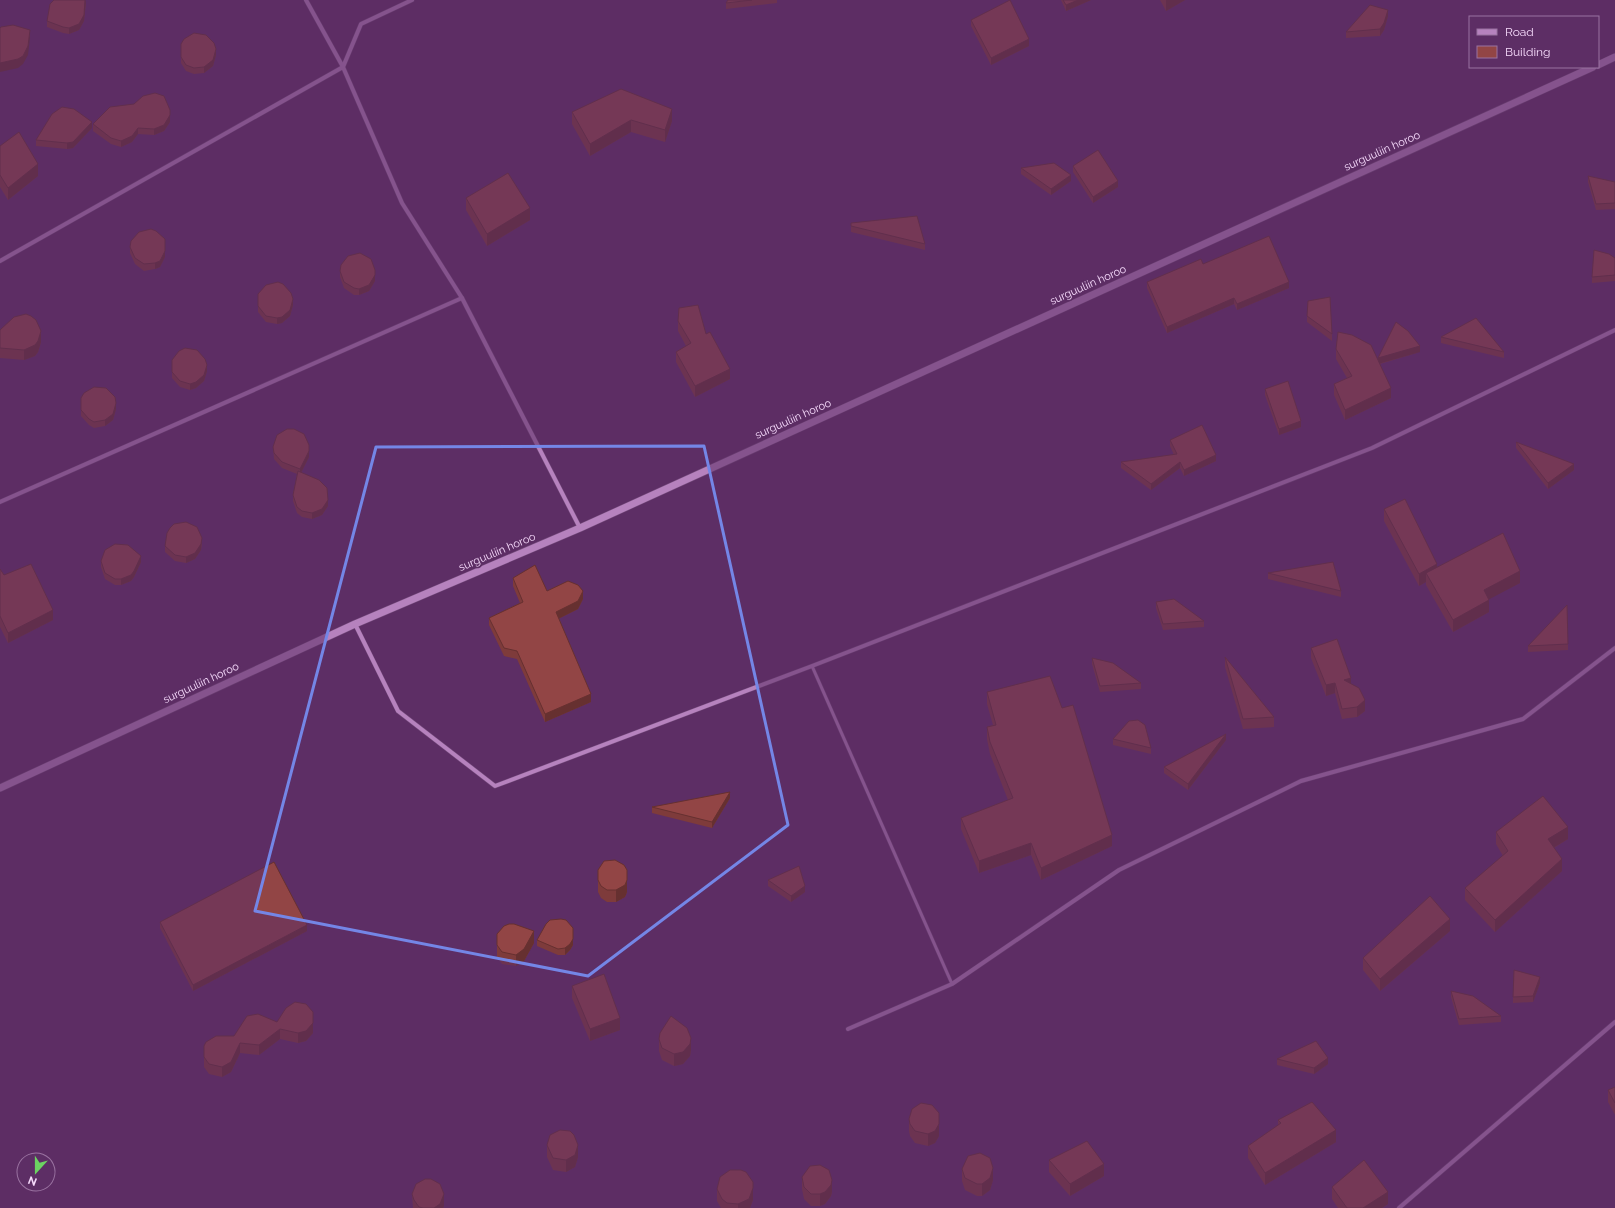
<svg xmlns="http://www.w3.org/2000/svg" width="1615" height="1208" viewBox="0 0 1615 1208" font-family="Raleway,sans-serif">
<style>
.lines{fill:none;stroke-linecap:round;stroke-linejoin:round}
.service-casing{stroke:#744b7b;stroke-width:4}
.minor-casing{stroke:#744b7b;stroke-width:5}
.tertiary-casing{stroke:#744b7b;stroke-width:8}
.service{stroke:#b682be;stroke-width:3}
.minor{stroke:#b682be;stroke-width:4}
.tertiary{stroke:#b682be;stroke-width:7}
.wall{fill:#7e3b3b}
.shaded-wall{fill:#663030}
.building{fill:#924545;stroke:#663030}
.marked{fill:none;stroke:#7486e6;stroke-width:3;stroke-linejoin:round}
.labels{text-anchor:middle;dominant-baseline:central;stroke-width:3.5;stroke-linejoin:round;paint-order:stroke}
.street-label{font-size:11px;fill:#f6dafb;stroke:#5d2e65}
</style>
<rect width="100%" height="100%" fill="#5d2e65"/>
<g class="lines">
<!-- service casing -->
<g class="service-casing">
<polyline id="service" points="812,666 952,984"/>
</g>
<!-- minor casing -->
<g class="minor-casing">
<g id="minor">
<polyline points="306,0 343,67 402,203 462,298 580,528"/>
<polyline points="0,261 343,67 361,24 412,0"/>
<polyline points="0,502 462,298"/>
<polyline points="355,624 398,711 495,786 812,666 1372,448 1615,330"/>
<polyline points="848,1029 952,984 1119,870 1301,781 1523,719 1615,648"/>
<polyline points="1399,1208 1615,1022"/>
</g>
</g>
<!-- tertiary casing -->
<g class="tertiary-casing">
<g id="tertiary">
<polyline points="1598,65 1615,57"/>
<polyline points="0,788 355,624 580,528 1593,67"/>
</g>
</g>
<!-- service -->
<use href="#service" class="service"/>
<!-- minor -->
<use href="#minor" class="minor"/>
<!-- tertiary -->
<use href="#tertiary" class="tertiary"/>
</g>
<!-- wall -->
<g class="wall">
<polygon points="728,0 777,0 777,3 726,9 726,3"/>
<polygon points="1061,0 1091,0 1066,11"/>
<polygon points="1160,0 1185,0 1166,11"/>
<polygon points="86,3 84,21 79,30 69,34 63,33 47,27 47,21"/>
<polygon points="1388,16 1384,30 1380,36 1346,38 1346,32"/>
<polygon points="971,20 1029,46 991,65 971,26"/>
<polygon points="181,44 216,55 213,66 204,73 194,74 186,71 181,63"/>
<polygon points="572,112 672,121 665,142 631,132 590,156 572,124"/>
<polygon points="170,122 164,131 154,135 138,134 132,142 121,147 111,144 93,131 93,124"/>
<polygon points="92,128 73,148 67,149 36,146 36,140"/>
<polygon points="0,146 38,176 8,200 0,187"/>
<polygon points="1073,166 1118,187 1093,203 1073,172"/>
<polygon points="1021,168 1071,181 1051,195 1021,174"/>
<polygon points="1588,176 1615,182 1615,209 1596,210 1588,182"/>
<polygon points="466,198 530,220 487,246 466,210"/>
<polygon points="851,223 925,244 925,250 851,232"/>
<polygon points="130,247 165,257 160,267 155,269 144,271 135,264 130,253"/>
<polygon points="1615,258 1615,281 1592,283 1592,277"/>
<polygon points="340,271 375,276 375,281 369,291 359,295 354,295 344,288 340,277"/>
<polygon points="1147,282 1289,288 1237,310 1234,304 1167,333 1147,288"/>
<polygon points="258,294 293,305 290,316 282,323 277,324 266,322 258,312"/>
<polygon points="1307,316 1332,334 1332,341 1307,322"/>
<polygon points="678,321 706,334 730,379 695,397 676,362 676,352 686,346 678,331"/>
<polygon points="0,330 41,342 38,352 35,356 24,360 0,358"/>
<polygon points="1441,337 1504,352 1504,358 1441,343"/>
<polygon points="1336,349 1378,360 1420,352 1380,364 1391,398 1345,420 1334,395 1334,384 1347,378 1336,359"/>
<polygon points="172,360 207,371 204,381 196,388 190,390 180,387 172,378"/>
<polygon points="1265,389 1301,427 1279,435 1265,395"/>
<polygon points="81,398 116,409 113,420 105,426 94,428 89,425 81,416"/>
<polygon points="1170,440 1216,461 1184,476 1180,468 1151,490 1121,468 1121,462 1174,455 1170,446"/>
<polygon points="1516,442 1574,470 1548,489 1516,448"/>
<polygon points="273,447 309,457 301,473 328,506 322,515 312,519 302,517 297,513 293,501 293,495 297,474 282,468 274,459"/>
<polygon points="1384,509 1437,567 1520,583 1488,599 1489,612 1453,632 1426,585 1426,582 1419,586 1384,521"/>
<polygon points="202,544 201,550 195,559 186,563 175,561 165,552 165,546"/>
<polygon points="101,561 141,562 134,577 131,581 121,585 115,585 105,579 101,567"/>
<polygon points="0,569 4,575 53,620 8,643 0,627"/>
<polygon points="1268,573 1341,591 1341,597 1268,579"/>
<polygon points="513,578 547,591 583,599 578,609 558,619 591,702 545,722 517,659 504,656 489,625 489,618 520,603 513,586"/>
<polygon points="1156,602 1204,621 1204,627 1163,630 1156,608"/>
<polygon points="1568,644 1568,650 1528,652 1528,646"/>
<polygon points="1311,648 1351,684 1365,711 1357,717 1342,719 1335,693 1326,696 1311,658"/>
<polygon points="1225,657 1274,717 1274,727 1243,729 1225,667"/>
<polygon points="1092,658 1141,683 1141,689 1100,692 1092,664"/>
<polygon points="987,692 1112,846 1041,880 1031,855 979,873 961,829 961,818 1008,800 990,754 987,739 987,727 993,725 987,704"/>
<polygon points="1113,739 1151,748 1151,754 1113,745"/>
<polygon points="1226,740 1188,790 1164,773 1164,767"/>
<polygon points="730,798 712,828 652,813 652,807"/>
<polygon points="1496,832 1568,839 1554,848 1562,871 1495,932 1465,900 1465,888 1503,856 1496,844"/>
<polygon points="598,870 627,892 625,897 616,902 607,902 601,898 598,892"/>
<polygon points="768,880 805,892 791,902 768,886"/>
<polygon points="160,922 307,931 193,991 160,928"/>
<polygon points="1450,931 1380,991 1363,970 1363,958"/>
<polygon points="497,934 534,943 524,961 516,966 502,964 497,957"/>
<polygon points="537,940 573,945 570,950 565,955 558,955 537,946"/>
<polygon points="1540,983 1533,1002 1513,1003 1513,997"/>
<polygon points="572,986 620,1030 590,1041 572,998"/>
<polygon points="1451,991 1501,1016 1501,1022 1459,1025 1451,997"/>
<polygon points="277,1022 313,1033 306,1041 298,1043 280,1039 259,1055 240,1053 231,1072 222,1077 209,1074 204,1067 204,1046"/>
<polygon points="659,1039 691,1050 690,1056 683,1064 674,1066 662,1060 659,1051"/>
<polygon points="1277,1059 1328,1064 1314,1074 1277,1065"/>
<polygon points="1615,1087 1615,1115 1608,1102 1608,1090"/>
<polygon points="909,1119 939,1136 935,1143 928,1146 915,1143 910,1136 909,1131"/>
<polygon points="1278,1120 1336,1142 1265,1185 1248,1158 1248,1146 1278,1125"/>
<polygon points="547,1145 578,1157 575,1167 566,1172 553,1170 547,1157"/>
<polygon points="1049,1160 1104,1176 1070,1196 1049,1172"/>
<polygon points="962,1169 993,1180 990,1190 982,1196 977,1196 965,1190 962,1181"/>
<polygon points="802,1177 832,1192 831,1196 825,1204 820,1206 811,1206 804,1199 802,1189"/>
<polygon points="1332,1187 1388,1204 1382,1208 1338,1208 1332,1199"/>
<polygon points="717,1189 753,1200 750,1208 721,1208 717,1201"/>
<polygon points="412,1194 444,1206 443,1208 413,1208"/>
</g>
<!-- shaded-wall -->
<g class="shaded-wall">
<polygon points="86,0 84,21 79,30 69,34 69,28"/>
<polygon points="1078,0 1091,0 1066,11 1066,5"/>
<polygon points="1166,0 1185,0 1166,11"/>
<polygon points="1388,10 1388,16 1384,30 1380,36 1380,29"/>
<polygon points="30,30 30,38 28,55 23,64 18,68 0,72 0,63"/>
<polygon points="1029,39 1029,46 991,65 991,58"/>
<polygon points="216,49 216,55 213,66 204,73 204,67"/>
<polygon points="672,109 672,121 665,142 665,130"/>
<polygon points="170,110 170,122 164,131 154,135 154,129"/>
<polygon points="631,120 631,132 590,156 590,144"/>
<polygon points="92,122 92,128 73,148 67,149 67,143"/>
<polygon points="138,128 138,134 132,142 121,147 121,141"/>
<polygon points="38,164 38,176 8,200 8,188"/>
<polygon points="1071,175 1071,181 1051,195 1051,189"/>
<polygon points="1118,181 1118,187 1093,203 1093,197"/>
<polygon points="530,208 530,220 487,246 487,234"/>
<polygon points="165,251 165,257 160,267 155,269 155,263"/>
<polygon points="375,270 375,281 369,291 359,295 359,289"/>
<polygon points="1289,282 1289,288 1237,310 1237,304"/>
<polygon points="1234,298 1234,304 1167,333 1167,327"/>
<polygon points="293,299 293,305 290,316 282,323 277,324 277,318"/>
<polygon points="41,331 41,342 38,352 35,356 24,360 24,350"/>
<polygon points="1420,346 1420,352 1378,364 1378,358"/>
<polygon points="207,365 207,371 204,381 196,388 190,390 190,384"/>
<polygon points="730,369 730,379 695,397 695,386"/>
<polygon points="1391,388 1391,398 1345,420 1345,410"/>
<polygon points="116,403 116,409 113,420 105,426 105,420"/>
<polygon points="1301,421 1301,427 1279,435 1279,429"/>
<polygon points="309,445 309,457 300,475 300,469"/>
<polygon points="1216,455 1216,461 1184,476 1184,470"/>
<polygon points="1180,462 1180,468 1151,490 1151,484"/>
<polygon points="1574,464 1574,470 1548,489 1548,483"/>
<polygon points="328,500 328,506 322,515 312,519 312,513"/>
<polygon points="202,538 201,550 195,559 186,563 186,557"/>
<polygon points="141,556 141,562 134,577 131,581 121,585 121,579"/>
<polygon points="1437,564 1437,576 1426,573 1426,582 1419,586 1419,574"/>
<polygon points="1520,571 1520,583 1484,602 1484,590"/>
<polygon points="583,591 583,599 578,609 556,620 556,612"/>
<polygon points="1489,600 1489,612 1453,632 1453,620"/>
<polygon points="53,610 53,620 8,643 8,633"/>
<polygon points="1351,678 1351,689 1344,680"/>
<polygon points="1335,683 1335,693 1326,696 1326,685"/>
<polygon points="591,694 591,702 545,722 545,714"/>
<polygon points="1365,700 1365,711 1357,717 1357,707"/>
<polygon points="1226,734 1226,740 1188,790 1188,784"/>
<polygon points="730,792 730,798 712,828 712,822"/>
<polygon points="1568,827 1568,839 1548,851 1548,839"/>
<polygon points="1112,835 1112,846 1041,880 1041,868"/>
<polygon points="1031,843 1031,855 979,873 979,861"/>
<polygon points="1562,859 1562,871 1495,932 1495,920"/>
<polygon points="627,880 627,892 625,897 616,902 616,890"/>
<polygon points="805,886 805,892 791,902 791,896"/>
<polygon points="1450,919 1450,931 1380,991 1380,979"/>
<polygon points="307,925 307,931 193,991 193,985"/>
<polygon points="534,931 534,943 524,961 516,966 516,955"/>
<polygon points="573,939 573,945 570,950 565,955 565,948"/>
<polygon points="1540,977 1540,983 1533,1002 1533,996"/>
<polygon points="620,1018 620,1030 590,1041 590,1029"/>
<polygon points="313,1023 313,1033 306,1041 298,1043 298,1033"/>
<polygon points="280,1029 280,1039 259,1055 259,1045"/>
<polygon points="691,1038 691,1050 690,1056 683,1064 674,1066 674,1054"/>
<polygon points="240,1043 240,1053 231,1072 222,1077 222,1067"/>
<polygon points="1328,1058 1328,1064 1314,1074 1314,1068"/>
<polygon points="939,1124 939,1136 935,1143 928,1146 928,1134"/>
<polygon points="1336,1130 1336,1142 1265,1185 1265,1173"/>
<polygon points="578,1145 578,1157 575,1167 566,1172 566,1160"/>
<polygon points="1104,1164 1104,1176 1070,1196 1070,1184"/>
<polygon points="993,1168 993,1180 990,1190 982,1196 982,1184"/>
<polygon points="832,1180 832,1192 831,1196 825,1204 820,1206 820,1194"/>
<polygon points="753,1188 753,1200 750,1208 738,1208 738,1204"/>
<polygon points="1388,1192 1388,1204 1382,1208 1363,1208"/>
<polygon points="444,1194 444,1206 443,1208 434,1208"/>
</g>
<!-- building -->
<g class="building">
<polygon points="54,0 85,0 84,15 79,24 69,28 63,27 47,21 50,4"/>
<polygon points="728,0 752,0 726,3"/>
<polygon points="1010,0 1029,39 991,58 971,20"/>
<polygon points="1063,0 1078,0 1066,5"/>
<polygon points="1370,5 1388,10 1384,23 1380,29 1346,32"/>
<polygon points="13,25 30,30 28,46 23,56 18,59 0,63 0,28 1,27"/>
<polygon points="194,33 206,35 214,43 216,49 213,60 204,67 194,68 186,65 181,57 181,44 184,39"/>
<polygon points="621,89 672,109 665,130 631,120 590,144 572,112"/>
<polygon points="155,93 164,96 170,110 170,115 164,125 154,129 138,128 132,136 121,141 111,138 93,124 110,107 134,104 143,96"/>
<polygon points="62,107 74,109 92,122 73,142 67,143 36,140 52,114"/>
<polygon points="19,132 38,164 8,188 0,175 0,146"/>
<polygon points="1098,150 1118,181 1093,197 1073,166"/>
<polygon points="1054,163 1071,175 1051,189 1021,168"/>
<polygon points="508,173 530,208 487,234 466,198"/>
<polygon points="1588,176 1615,182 1615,203 1596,204"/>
<polygon points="917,216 925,244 851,226 851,223"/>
<polygon points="151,229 156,231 165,239 165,251 160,261 155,263 144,264 135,258 130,247 131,241 139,232"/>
<polygon points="1269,236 1289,282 1237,304 1234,298 1167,327 1147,282 1201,259 1203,264"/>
<polygon points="1594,250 1609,254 1615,258 1615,275 1592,277"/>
<polygon points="360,253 371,259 375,270 375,275 369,285 359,289 354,288 344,282 340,271 341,265 348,256"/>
<polygon points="278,282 283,284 291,293 293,299 290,310 282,317 277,318 266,316 258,306 258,294 266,285"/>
<polygon points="1330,297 1332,334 1307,316 1308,301"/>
<polygon points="698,305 706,334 710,332 730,369 695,386 676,352 691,343 678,321 679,308"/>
<polygon points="26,314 31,316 36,320 41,331 38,341 35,345 24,350 0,348 0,330 14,317"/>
<polygon points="1476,318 1504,352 1441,337"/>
<polygon points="1396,322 1408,331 1420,346 1378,358"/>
<polygon points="1338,332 1352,335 1371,345 1391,388 1345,410 1334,384 1352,376 1336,349"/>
<polygon points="185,348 197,350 205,359 207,365 204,375 196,382 190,384 180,381 172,372 172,360 179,351"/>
<polygon points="1288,381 1301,421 1279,429 1265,389"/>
<polygon points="94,387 106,388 115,397 116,403 113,414 105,420 94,422 89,419 81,410 81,398 84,393"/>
<polygon points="1202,425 1216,455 1184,470 1180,462 1151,484 1121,462 1177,454 1170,440"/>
<polygon points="287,429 294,429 304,434 309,445 309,451 300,469 282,462 274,453 273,447 277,435"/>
<polygon points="1516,442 1574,464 1548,483"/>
<polygon points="298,471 319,480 327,488 328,500 322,509 312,513 302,511 297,507 293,495"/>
<polygon points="1405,499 1437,564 1419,574 1384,509"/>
<polygon points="186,522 197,527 202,538 201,544 195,553 186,557 175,555 165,546 167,533 170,528 174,524"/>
<polygon points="1503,533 1520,571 1484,590 1489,600 1453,620 1426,573"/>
<polygon points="115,544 128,545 141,556 134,571 131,575 121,579 115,579 105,573 101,561 105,550"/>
<polygon points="1333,562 1341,591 1268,573"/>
<polygon points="31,564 53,610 8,633 0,616 0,569 4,575"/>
<polygon points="535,565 547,591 568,581 578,585 583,591 578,601 556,612 591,694 545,714 517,651 504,648 489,618 523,602 513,578"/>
<polygon points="1174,599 1204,621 1163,624 1156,602"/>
<polygon points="1567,605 1568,644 1528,646"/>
<polygon points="1337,639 1351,678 1344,680 1359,688 1365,700 1357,707 1342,709 1335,683 1326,685 1311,648"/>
<polygon points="1225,657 1274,717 1243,719"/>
<polygon points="1092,658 1113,663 1141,683 1100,686"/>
<polygon points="1050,676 1062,708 1073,705 1112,835 1041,868 1031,843 979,861 961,818 1013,798 990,742 987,727 996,725 987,692"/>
<polygon points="1138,720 1145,725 1151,748 1113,739 1129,721"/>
<polygon points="1226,734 1188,784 1164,767"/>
<polygon points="730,792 712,822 652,807"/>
<polygon points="1543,796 1568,827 1548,839 1562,859 1495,920 1465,888 1508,851 1496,832"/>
<polygon points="615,860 624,865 627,870 627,880 625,885 616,890 607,890 601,886 598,880 598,870 604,861"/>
<polygon points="274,862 307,925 193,985 160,922"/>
<polygon points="799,866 805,886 791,896 768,880"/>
<polygon points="1430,896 1450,919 1380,979 1363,958"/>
<polygon points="561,919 566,920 573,928 573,939 570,944 565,948 558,949 537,940 546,924 550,920"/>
<polygon points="509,924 514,924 534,931 524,949 516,955 502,952 497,945 497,934 504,926"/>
<polygon points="1514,970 1540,977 1533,996 1513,997"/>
<polygon points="604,974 620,1018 590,1029 572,986"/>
<polygon points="1451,991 1473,996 1501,1016 1459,1019"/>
<polygon points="295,1002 306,1004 313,1012 313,1023 306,1031 298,1033 280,1029 259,1045 240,1043 231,1062 222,1067 209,1064 204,1057 204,1046 206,1042 216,1036 234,1036 247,1016 258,1014 277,1022 286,1008"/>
<polygon points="671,1016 687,1028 691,1038 690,1044 683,1052 674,1054 662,1048 659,1039 660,1033"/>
<polygon points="1316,1041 1328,1058 1314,1068 1277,1059"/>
<polygon points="1615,1087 1615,1103 1608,1090"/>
<polygon points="1312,1102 1336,1130 1265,1173 1248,1146 1281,1123 1278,1120"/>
<polygon points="921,1103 932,1105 939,1113 939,1124 935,1131 928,1134 915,1131 910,1124 909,1119 912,1109"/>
<polygon points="560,1130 570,1131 574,1135 578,1145 575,1155 566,1160 553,1158 547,1145 550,1135"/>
<polygon points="1087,1141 1104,1164 1070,1184 1049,1160"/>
<polygon points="980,1153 990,1158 993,1168 990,1178 982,1184 977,1184 965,1178 962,1169 968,1156"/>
<polygon points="1364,1160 1388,1192 1363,1208 1347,1208 1332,1187"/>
<polygon points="820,1165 829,1170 832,1180 831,1185 825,1192 820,1194 811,1194 804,1187 802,1177 810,1166"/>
<polygon points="730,1170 741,1170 746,1172 753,1182 753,1188 749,1199 738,1204 727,1203 722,1199 717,1189 720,1177"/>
<polygon points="425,1179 431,1179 440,1184 444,1194 440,1204 434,1208 423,1208 419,1207 414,1200 412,1194 416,1184"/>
</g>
<!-- marked area -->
<path d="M0 0H1615V1208H0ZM 704,446 L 788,825 L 588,976 L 255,911 L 376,447 Z" fill="#5d2e65" fill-opacity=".55" fill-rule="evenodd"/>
<path class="marked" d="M 704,446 L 788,825 L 588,976 L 255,911 L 376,447 Z"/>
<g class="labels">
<!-- street labels -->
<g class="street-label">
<text transform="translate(1382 151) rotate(-24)">surguuliin horoo</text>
<text transform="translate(1088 285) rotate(-24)">surguuliin horoo</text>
<text transform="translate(793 419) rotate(-24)">surguuliin horoo</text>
<text transform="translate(497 552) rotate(-23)">surguuliin horoo</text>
<text transform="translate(201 683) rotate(-25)">surguuliin horoo</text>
</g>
</g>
<!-- legend -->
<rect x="1469" y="16" width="130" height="52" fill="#5d2e65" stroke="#9a73a1"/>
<rect x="1477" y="29" width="20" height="6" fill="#b682be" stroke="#9a73a1"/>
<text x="1505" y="36" font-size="12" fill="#f6dafb">Road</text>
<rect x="1477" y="46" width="20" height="12" fill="#924545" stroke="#9a73a1"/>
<text x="1505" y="56" font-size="12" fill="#f6dafb">Building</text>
<!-- north arrow -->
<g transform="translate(36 1172) rotate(201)"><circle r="19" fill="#5d2e65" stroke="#9a73a1"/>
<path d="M0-3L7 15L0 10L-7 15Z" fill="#6cd362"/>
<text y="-6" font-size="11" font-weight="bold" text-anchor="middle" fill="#f6dafb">N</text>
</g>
</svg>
